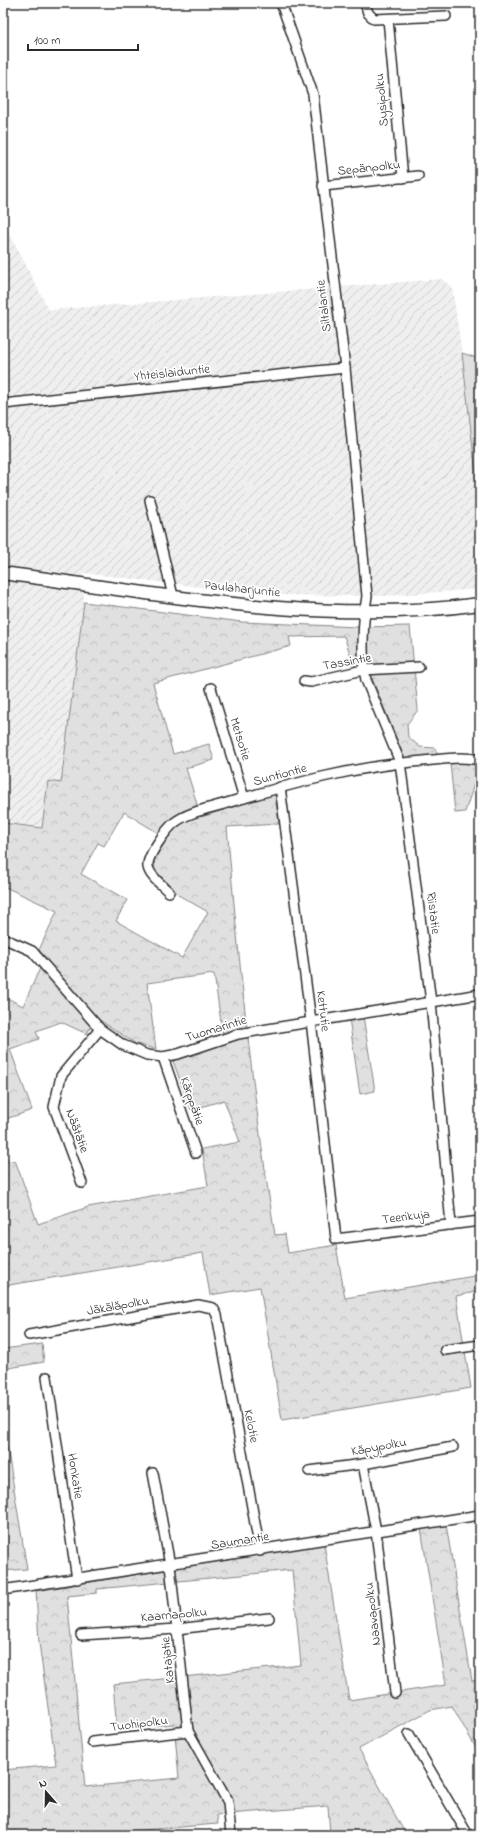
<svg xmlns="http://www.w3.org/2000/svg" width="483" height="1838" viewBox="0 0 483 1838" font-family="'Indie Flower',sans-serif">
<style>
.industrial{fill:url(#industrial-furrows)}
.forest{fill:url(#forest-crowns);stroke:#868686;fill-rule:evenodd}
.park{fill:#e0e0e0;stroke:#868686}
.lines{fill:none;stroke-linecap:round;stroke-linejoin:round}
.minor-casing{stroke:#2b2b2b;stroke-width:12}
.secondary-casing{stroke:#2b2b2b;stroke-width:15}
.minor{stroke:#fff;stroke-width:9}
.secondary{stroke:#fff;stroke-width:12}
.labels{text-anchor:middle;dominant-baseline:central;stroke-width:3.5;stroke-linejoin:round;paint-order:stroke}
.street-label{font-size:13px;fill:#2b2b2b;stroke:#fff}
</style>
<defs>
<pattern id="industrial-furrows" width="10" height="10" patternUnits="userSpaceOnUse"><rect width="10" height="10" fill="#efefef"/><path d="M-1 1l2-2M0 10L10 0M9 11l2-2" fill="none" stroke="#cdcdcd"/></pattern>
<pattern id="forest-crowns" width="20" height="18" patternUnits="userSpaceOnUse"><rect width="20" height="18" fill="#e0e0e0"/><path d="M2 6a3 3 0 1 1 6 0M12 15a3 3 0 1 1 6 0" fill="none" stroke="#c0c0c0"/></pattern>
</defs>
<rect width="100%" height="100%" fill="#fff"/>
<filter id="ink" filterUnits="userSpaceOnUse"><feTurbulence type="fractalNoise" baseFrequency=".025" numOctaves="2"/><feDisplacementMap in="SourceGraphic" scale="8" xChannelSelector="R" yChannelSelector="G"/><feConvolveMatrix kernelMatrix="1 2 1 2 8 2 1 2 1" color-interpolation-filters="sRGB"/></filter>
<g filter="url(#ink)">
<!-- industrial -->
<polygon class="industrial" points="3,221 49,310 441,279 452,287 462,353 480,509 480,589 384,596 267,595 83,573 84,602 61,783 48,781 42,828 3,823"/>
<!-- forest -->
<g class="forest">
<path d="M 84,602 L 242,622 L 358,627 L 410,626 L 418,710 L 407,724 L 408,737 L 420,747 L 435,748 L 438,756 L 405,759 L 373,681 L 370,667 L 354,666 L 344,636 L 289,637 L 291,646 L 153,683 L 173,754 L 209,744 L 214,760 L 186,768 L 201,817 L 275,794 L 279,824 L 227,827 C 239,964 253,1100 275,1235 L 285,1234 L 288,1253 L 336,1245 L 345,1298 L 480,1275 L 480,1291 L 456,1296 L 471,1388 L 282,1420 L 260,1287 L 210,1295 L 203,1253 L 3,1286 L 3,1148 L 8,1162 L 15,1160 L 38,1224 L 88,1207 L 208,1186 L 202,1149 L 240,1142 L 224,1100 L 191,1110 L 173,1061 L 224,1043 L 214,974 L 147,983 L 156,1049 L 136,1044 L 95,1017 L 87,1034 L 61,1022 L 36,1031 L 39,1039 L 10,1049 L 32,1110 L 3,1120 L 3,996 L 23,1006 L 45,957 L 39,950 L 57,911 L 3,886 L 3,823 L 42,828 L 48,781 L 61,783 ZM 124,812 L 168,839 L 157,853 L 154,861 L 155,870 L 180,896 L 208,912 L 182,958 L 116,921 L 127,900 L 81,874 L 98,843 L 104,846 Z"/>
<polygon points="450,763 464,763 480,766 465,812 455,813"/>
<polygon points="363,1016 375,1091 360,1094 349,1018"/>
<polygon points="42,1344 44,1362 3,1369 3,1349"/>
<polygon points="3,1421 27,1569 3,1571"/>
<path d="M 446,1524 L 472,1681 L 480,1680 L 480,1755 L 452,1706 L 430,1710 L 359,1749 L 406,1835 L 330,1835 L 328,1806 L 217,1815 L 218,1824 L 91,1834 L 90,1835 L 3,1835 L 3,1770 L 56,1765 L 39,1643 L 36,1591 L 324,1544 L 349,1700 L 446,1685 L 421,1528 ZM 292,1570 L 301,1665 L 113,1684 L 117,1729 L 174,1724 L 179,1778 L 85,1787 L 67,1596 L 97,1593 L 97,1589 Z"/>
</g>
<!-- park -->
<polygon class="park" points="462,353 480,359 480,509"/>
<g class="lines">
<!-- minor casing -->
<g class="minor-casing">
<g id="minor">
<path d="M 281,3 L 313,94 L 345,368 L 367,596 C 363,619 361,657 366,680 L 400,762 L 431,1002 L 451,1225"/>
<polyline points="365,3 368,13 374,19 446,16"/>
<polyline points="388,19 403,178"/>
<polyline points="323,186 418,176"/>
<polyline points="3,404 345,368"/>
<polyline points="150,500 173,596"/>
<polyline points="304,681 311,682 363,670 419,667"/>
<polyline points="211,688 244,798"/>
<polyline points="280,787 311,1021 336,1239 480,1221"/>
<path d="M 169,892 C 162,885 150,877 148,867 C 146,857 166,830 174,823 C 189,811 213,808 230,802 C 294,783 357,766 423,761 C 441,759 462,756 480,760"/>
<polyline points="3,938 32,951 100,1029 123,1045 147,1055 163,1057 178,1054 238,1034 480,994"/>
<polyline points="163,1057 196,1153"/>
<polyline points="82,1183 54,1107 61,1076 100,1029"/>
<polyline points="29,1335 198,1305 213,1308 217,1315 260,1551"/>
<polyline points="445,1350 480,1345"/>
<polyline points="47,1377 77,1579"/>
<polyline points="363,1464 376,1531 395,1693"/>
<polyline points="309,1471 363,1464 453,1447"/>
<polyline points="153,1473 170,1565 188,1731 228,1802 231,1835"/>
<polyline points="3,1588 9,1589 480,1515"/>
<polyline points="81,1635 177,1629 269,1618"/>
<polyline points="409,1734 468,1835"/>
<polyline points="92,1742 188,1731"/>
</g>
</g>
<!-- secondary casing -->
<g class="secondary-casing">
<path id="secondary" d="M 3,573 C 159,594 323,626 480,604"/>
</g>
<!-- minor -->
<use href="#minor" class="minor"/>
<!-- secondary -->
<use href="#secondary" class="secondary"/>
</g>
</g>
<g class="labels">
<!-- street labels -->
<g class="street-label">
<text transform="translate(382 100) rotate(-95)">Sysipolku</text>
<text transform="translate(369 168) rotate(-6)">Sepänpolku</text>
<text transform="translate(324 306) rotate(-97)">Siltalantie</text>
<text transform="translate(172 373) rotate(-6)">Yhteislaiduntie</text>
<text transform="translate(242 589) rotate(6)">Paulaharjuntie</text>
<text transform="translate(347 662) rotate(-10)">Tassintie</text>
<text transform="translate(240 739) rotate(73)">Metsotie</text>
<text transform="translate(280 775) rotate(-15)">Suntiontie</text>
<text transform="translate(433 913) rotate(83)">Riistatie</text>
<text transform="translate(323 1011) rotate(83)">Kettutie</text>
<text transform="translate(216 1029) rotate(-17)">Tuomarintie</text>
<text transform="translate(192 1101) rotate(71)">Kärppätie</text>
<text transform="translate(77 1131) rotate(70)">Näätätie</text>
<text transform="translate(406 1217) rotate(-7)">Teerikuja</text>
<text transform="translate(118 1306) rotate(-10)">Jäkäläpolku</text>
<text transform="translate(251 1426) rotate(79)">Kelotie</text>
<text transform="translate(379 1447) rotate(-10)">Käpypolku</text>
<text transform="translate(75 1476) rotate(81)">Honkatie</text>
<text transform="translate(240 1541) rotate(-9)">Saumantie</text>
<text transform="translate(373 1614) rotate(-97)">Naavapolku</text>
<text transform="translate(174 1615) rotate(-5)">Kaarnapolku</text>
<text transform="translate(168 1660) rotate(-96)">Katajatie</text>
<text transform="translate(139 1724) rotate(-7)">Tuohipolku</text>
</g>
</g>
<!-- margin -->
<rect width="483" height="1838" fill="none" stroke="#fff" stroke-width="16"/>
<rect x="8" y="8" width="467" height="1822" fill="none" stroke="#2b2b2b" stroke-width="1.5" filter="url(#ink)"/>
<!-- north arrow -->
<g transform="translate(46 1792) rotate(340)" stroke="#ffffff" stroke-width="3" paint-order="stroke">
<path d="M0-3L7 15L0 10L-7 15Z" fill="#2b2b2b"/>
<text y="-6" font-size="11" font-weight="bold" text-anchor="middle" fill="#2b2b2b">N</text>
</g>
<!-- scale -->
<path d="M28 44v6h110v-6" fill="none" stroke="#2b2b2b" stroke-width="2"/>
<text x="34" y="44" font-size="12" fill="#2b2b2b" stroke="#ffffff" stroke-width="3" paint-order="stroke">100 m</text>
</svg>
